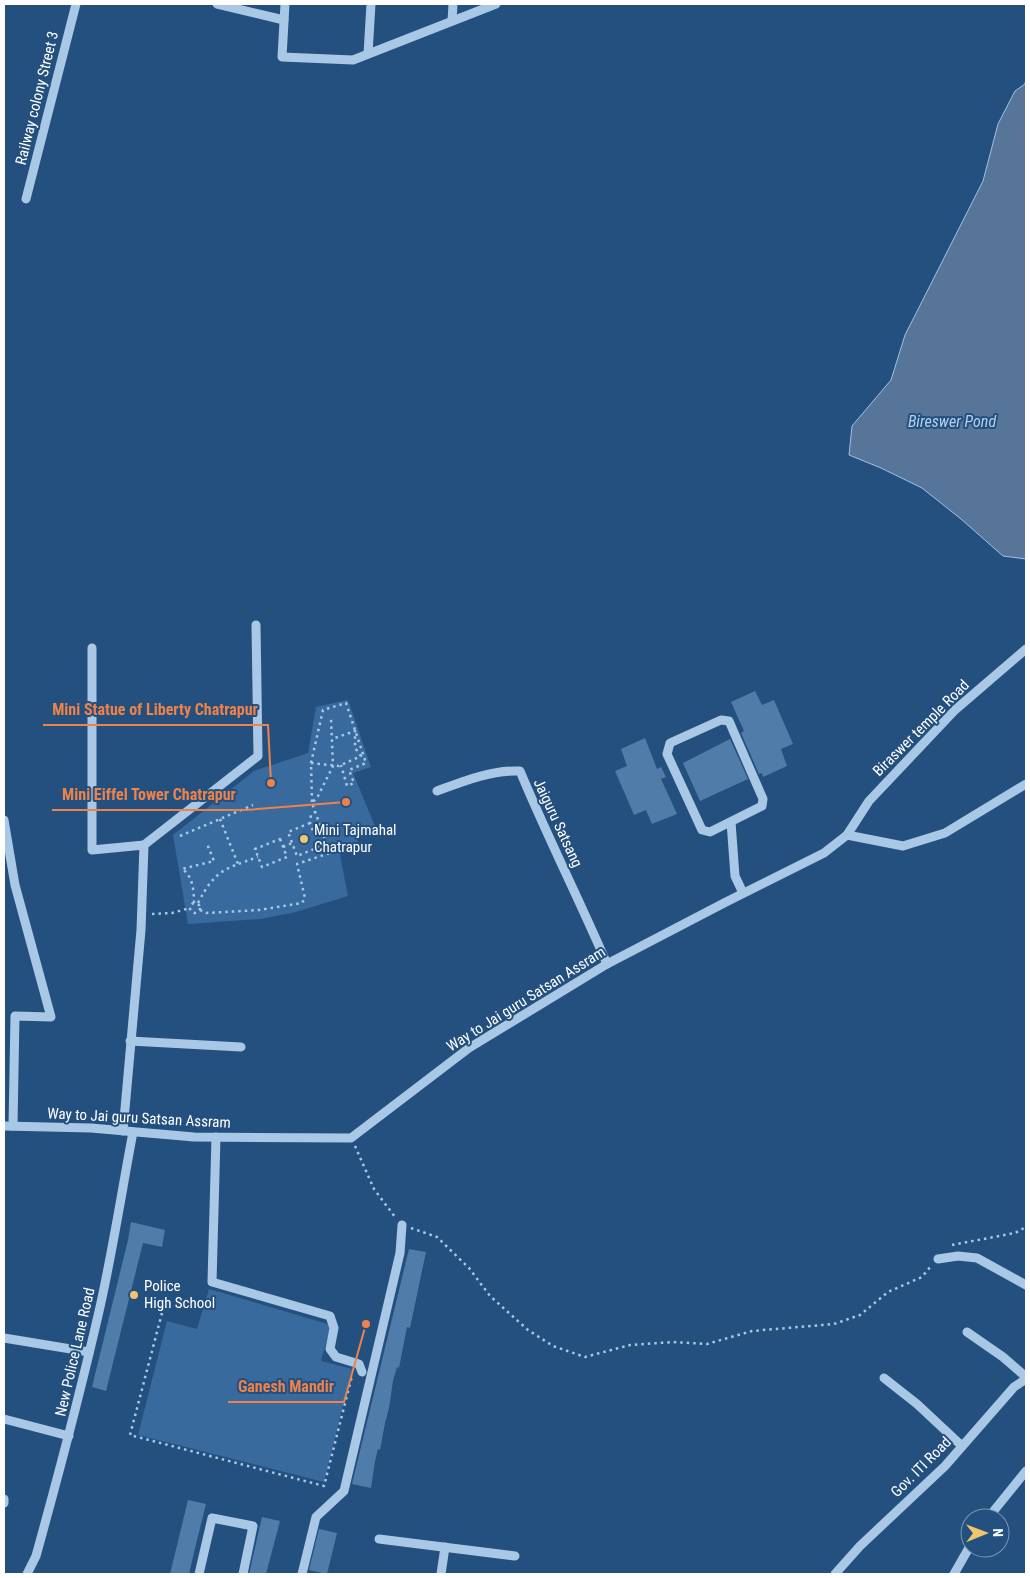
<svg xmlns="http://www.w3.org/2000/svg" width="1030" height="1578" viewBox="0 0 1030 1578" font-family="'Roboto Condensed',sans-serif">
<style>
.green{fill:#386a9d}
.water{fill:#567598;stroke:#9ec3e7}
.building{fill:#507caa}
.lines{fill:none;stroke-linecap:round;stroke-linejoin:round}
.path{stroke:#a9c8e6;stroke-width:2.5;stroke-dasharray:2.5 4;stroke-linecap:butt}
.minor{stroke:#a9c8e6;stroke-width:9}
.poi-dot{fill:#f1c56d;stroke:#24507f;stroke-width:2}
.labels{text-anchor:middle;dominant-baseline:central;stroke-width:4;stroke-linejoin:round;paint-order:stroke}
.street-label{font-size:15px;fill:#fff;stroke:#24507f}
.poi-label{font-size:15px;fill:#fff;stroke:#24507f;text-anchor:start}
.water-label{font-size:16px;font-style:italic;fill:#b5d1ee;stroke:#24507f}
.leader{fill:none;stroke:#ee8249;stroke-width:2}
.callout-dot{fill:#ee8249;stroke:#24507f;stroke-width:2}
.callout-label{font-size:16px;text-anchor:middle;font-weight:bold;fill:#ee8249;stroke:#24507f;stroke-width:4;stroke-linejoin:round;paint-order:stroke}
</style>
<rect width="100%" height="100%" fill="#24507f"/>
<!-- green -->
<g class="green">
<polygon points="348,700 371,767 353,773 375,826 355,834 360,848 340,855 348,896 296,912 260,919 188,924 173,835 254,771 308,753 316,707"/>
<polygon points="209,1289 331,1325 321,1361 352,1369 324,1482 138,1435 167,1321 197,1329"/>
</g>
<!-- water -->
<polygon class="water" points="1026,78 1026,559 1003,556 961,519 922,488 881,468 849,455 852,426 891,380 905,335 983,181 998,124 1015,91 1025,84"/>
<!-- building -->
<g class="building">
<polygon points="755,691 762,705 774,700 793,744 781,749 787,766 763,777 762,773 759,774 741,733 744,731 731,702"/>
<polygon points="645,738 657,769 661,767 666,777 661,779 677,814 652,824 646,810 634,815 615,771 627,766 621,749"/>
<polygon points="730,739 748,779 700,801 683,763"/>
<polygon points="131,1222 165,1230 162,1247 143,1243 106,1391 92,1387 128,1240"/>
<polygon points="409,1249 426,1252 410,1328 407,1327 399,1368 397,1367 393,1381 389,1408 385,1423 380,1450 378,1449 375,1461 371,1488 352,1484"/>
<polygon points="188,1500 206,1504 196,1544 189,1574 170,1574"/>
<polygon points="262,1517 280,1521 266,1574 249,1574"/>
<polygon points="319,1529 337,1533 327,1574 309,1570"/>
</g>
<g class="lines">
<!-- path -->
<g class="path">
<polyline points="311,763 323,710 346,703 366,763 349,770 354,783 347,786 341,765"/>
<polyline points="312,802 311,763 339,766 361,756 355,748 355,731 332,739"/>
<polyline points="220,819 238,864"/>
<polyline points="310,823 288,832 297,856 319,847 310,823 311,815 315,812"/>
<polyline points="180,836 253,805"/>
<polygon points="280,839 287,857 262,867 255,849"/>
<polyline points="283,847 292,843"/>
<circle cx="195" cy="908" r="5"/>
<path d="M 194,903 C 194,891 193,876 182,869 L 214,861 L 207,844"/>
<path d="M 198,903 C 215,870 224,869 258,857"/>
<polyline points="200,910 206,913 259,910 302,903 305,898 297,864 330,853 312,803 318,796 333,766 331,718"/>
<polyline points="152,914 172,913 190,908"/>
<polyline points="355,1146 374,1189 395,1217"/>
<polyline points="411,1228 437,1237 469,1268 490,1296 528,1330 553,1346 585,1357 630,1345 673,1342 707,1344 752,1331 834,1324 860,1315 888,1292 922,1277 931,1266"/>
<polyline points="952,1245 1015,1233 1026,1227"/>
<polyline points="162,1313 130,1435 324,1486 352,1376"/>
</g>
<!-- minor -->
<g class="minor">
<polyline points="217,4 284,20"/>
<polyline points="285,4 282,57 353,60 496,4"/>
<polyline points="452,21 453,4"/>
<polyline points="368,54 371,4"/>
<polyline points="26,199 76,4"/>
<polyline points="92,648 92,850 144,845"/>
<polygon points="721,720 729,721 763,799 762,806 710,832 702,830 667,754 670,743"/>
<path d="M 437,791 C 464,781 491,770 520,771 C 547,836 579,899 607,964"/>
<polyline points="4,820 15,885 51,1017 15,1016 13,1126"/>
<polyline points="731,822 735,876 743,893"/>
<polyline points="847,835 903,846 945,833 1026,784"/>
<polyline points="130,1041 241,1047"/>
<polyline points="4,1126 91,1128 194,1137 351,1138 469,1048 607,964 726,902 824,853 847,835 869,801 955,710 1026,649"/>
<polyline points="123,1131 141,930 144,845 258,756 256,625"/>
<polyline points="216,1137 212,1282 330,1316 334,1328 330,1349 336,1357 359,1364 362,1372"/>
<polyline points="938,1259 958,1256 977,1258 1026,1285"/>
<polyline points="967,1332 1003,1357 1026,1377"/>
<polyline points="4,1338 89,1352"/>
<polyline points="884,1378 917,1404 962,1446"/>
<polyline points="4,1419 69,1436"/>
<polyline points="4,1499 4,1503"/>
<polyline points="988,1518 1026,1471"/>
<polyline points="379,1539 515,1556"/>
<path d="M 27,1574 L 36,1556 C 59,1473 81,1390 100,1307 C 113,1249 122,1190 133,1132"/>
<polyline points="199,1574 212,1518 253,1526 243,1574"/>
<polyline points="302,1574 316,1517 344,1491 400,1253 402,1225"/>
<polyline points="441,1574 445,1547"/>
<polyline points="835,1574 860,1546 945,1466 1014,1387 1026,1379"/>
<polyline points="954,1574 970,1546"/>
</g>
</g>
<!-- markers -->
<g class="poi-dot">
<circle cx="304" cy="839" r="5"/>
<circle cx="134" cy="1295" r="5"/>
</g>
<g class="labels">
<!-- street labels -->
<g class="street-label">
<text transform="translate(37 98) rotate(-76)">Railway colony Street 3</text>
<text transform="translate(921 728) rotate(-45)">Biraswer temple Road</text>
<text transform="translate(558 823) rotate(65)">Jaiguru Satsang</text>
<text transform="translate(526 999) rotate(-32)">Way to Jai guru Satsan Assram</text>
<text transform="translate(139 1118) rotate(3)">Way to Jai guru Satsan Assram</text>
<text transform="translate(75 1352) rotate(-77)">New Police Lane Road</text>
<text transform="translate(921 1467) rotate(-45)">Gov. ITI Road</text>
</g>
<!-- poi labels -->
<g class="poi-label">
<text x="314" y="830">Mini Tajmahal<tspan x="314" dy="17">Chatrapur</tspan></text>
<text x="144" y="1286">Police<tspan x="144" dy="17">High School</tspan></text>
</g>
<!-- water labels -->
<g class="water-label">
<text x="952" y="421">Bireswer Pond</text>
</g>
</g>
<!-- callouts -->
<path class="leader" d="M271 783L268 725H43M346 802L246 810H52M366 1324L344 1402H228"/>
<g class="callout-dot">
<circle cx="271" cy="783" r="5"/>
<circle cx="346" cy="802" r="5"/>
<circle cx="366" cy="1324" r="5"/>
</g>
<g class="callout-label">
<text x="155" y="715">Mini Statue of Liberty Chatrapur</text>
<text x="149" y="800">Mini Eiffel Tower Chatrapur</text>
<text x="286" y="1392">Ganesh Mandir</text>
</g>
<!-- border -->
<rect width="1030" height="1578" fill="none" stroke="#ffffff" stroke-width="10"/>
<!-- north arrow -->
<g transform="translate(985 1533) rotate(89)"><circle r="24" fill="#24507f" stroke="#7c96b2"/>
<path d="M0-4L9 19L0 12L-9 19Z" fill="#f1c56d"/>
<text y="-8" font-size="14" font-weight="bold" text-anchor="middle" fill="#ffffff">N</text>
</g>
</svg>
